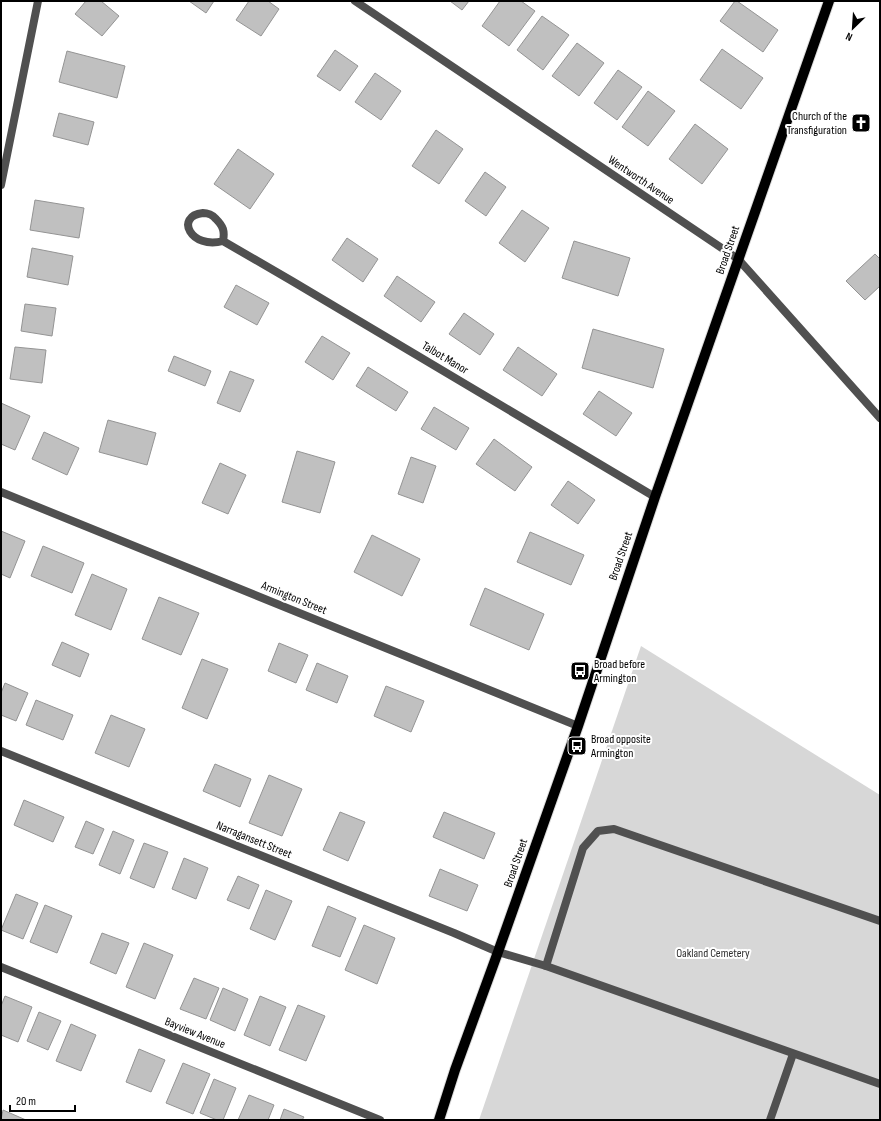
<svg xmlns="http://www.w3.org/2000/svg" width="881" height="1121" viewBox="0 0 881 1121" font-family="'Sofia Sans Condensed',sans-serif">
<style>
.green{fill:#d7d7d7}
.building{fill:#c0c0c0;stroke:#949494}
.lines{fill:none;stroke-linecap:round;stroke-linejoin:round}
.primary-casing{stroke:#dbdbdb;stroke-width:12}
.service{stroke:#505050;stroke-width:8}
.minor{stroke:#505050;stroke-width:8}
.primary{stroke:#000;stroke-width:10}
.labels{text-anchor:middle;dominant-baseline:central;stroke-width:4;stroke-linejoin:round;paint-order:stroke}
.poi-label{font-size:12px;fill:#000;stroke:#fff;text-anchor:start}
.street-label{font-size:12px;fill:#000;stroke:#fff}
.park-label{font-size:12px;fill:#2e2e2e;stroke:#fff}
</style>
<rect width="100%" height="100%" fill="#fff"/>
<!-- green -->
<polygon class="green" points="641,646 880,795 880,1120 479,1120"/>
<!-- building -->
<g class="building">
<polygon points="86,1 101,1 119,16 102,36 75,14"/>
<polygon points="189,1 214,1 206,13"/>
<polygon points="249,1 268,1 279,9 261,36 236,20"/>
<polygon points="450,1 469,1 462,10"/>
<polygon points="500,1 521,1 535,11 509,46 482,26"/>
<polygon points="735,1 737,1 778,30 763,52 720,21"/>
<polygon points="542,16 569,35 543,70 517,50"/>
<polygon points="577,43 604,63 579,96 552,76"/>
<polygon points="722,49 763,78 741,109 700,80"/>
<polygon points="335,50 358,66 340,91 317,76"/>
<polygon points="67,51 125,66 117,98 59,82"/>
<polygon points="618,70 642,87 617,120 594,103"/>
<polygon points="375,73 401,91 381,120 355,102"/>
<polygon points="648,91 675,111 648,146 622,127"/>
<polygon points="59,113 94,122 88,145 53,136"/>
<polygon points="695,124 728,149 702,184 669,159"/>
<polygon points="436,130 463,149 439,184 412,166"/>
<polygon points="238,149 274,174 250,209 214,184"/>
<polygon points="485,172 506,187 486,216 465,201"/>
<polygon points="35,200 84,208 79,238 30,230"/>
<polygon points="522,210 549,228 525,262 499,243"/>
<polygon points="347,238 378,259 363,282 332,260"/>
<polygon points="574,241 630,258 618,296 562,278"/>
<polygon points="32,248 73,256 68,285 27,277"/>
<polygon points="875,254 880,259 880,286 865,300 846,281"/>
<polygon points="397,276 435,302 421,322 384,296"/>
<polygon points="236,285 269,303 257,325 224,307"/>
<polygon points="25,304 56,308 52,336 21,331"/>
<polygon points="464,313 494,334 480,355 449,334"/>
<polygon points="593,329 664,349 653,388 582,368"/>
<polygon points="322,336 350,353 333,380 305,362"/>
<polygon points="15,347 46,350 42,383 10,379"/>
<polygon points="518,347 557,374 542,396 503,370"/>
<polygon points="174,356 211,371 205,386 168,371"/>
<polygon points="368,367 408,392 396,411 356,386"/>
<polygon points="230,371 254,380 240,412 217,403"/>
<polygon points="599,391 632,413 616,436 583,414"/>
<polygon points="1,403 30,416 15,450 1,444"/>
<polygon points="434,407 469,428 456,450 421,429"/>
<polygon points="108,420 156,433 147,465 99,452"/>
<polygon points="44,432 79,448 67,475 32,459"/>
<polygon points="494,439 532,467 515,491 476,464"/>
<polygon points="297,451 335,462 320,513 282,502"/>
<polygon points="411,457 436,466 423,503 398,494"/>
<polygon points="220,463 246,475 228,514 202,503"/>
<polygon points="568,481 595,500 578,524 551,505"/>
<polygon points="1,531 25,541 10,578 1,574"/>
<polygon points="530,532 584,555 571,585 517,562"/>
<polygon points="372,535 420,559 402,596 354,572"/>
<polygon points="43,546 84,563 72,593 31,576"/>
<polygon points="92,574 127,589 111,630 75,615"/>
<polygon points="485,588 544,614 529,650 470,625"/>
<polygon points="159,597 199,613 181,655 142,639"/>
<polygon points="62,642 89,654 80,677 52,665"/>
<polygon points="279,643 308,655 296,683 268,671"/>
<polygon points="202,659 228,669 207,719 182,708"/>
<polygon points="317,663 348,676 337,703 306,690"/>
<polygon points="5,683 28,693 16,721 1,715 1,693"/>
<polygon points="386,686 424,701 411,732 374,716"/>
<polygon points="36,700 73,715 63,740 26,725"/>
<polygon points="111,715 145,729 129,767 95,753"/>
<polygon points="215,764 251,779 240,807 203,791"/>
<polygon points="269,775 302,789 282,836 249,823"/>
<polygon points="24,800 64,817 53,842 14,825"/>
<polygon points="340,812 365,822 348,861 323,850"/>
<polygon points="444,812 495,833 484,859 433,837"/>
<polygon points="86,821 104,829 93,854 75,847"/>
<polygon points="113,831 134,840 120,874 99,865"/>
<polygon points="144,843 168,852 154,888 130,878"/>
<polygon points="184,858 208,868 196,899 172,889"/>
<polygon points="440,869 478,885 467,911 429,896"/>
<polygon points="238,876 259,885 249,909 227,900"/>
<polygon points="266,890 292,901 275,940 250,929"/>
<polygon points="16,894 38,903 23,939 1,930"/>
<polygon points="45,905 72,916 57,953 30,942"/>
<polygon points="328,906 356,918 340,957 312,946"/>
<polygon points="364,925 395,938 377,984 345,970"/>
<polygon points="102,933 129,943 116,974 90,963"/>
<polygon points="144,943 173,955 155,999 126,987"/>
<polygon points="194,978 219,988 206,1019 180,1009"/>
<polygon points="223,988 248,999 235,1031 210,1020"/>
<polygon points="5,996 32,1007 18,1042 1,1035 1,1006"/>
<polygon points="260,996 286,1007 270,1046 244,1035"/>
<polygon points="298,1005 325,1016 306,1061 279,1050"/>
<polygon points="39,1012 61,1021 48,1050 27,1041"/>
<polygon points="71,1024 96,1035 81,1071 56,1061"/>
<polygon points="139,1049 165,1060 151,1092 126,1082"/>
<polygon points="183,1063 210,1074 193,1114 166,1103"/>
<polygon points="214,1079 236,1088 223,1120 217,1120 200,1113"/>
<polygon points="249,1095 274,1105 268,1120 238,1120"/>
<polygon points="284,1109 304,1117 302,1120 280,1120"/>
<polygon points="3,1110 26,1120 1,1120"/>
</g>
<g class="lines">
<!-- primary casing -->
<g class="primary-casing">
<polyline id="primary" points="439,1120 455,1070 498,952 578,726 655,497 829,1"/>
</g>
<!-- service -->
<g class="service">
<polyline points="498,952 546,966 880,1084"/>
<polyline points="546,966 583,848 598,831 614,829 880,921"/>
<polyline points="770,1120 793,1054"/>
</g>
<!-- minor -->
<g class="minor">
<polyline points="355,1 738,259 880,418"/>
<polyline points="1,185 38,1"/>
<path d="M 223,241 C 191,250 174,216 203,213 C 207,213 213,215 216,219 C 223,226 225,231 223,241 L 292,281 L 655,497"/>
<polyline points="1,492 578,726"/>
<polyline points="1,751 454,933 498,952"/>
<polyline points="1,967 380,1120"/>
</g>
<!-- primary -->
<use href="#primary" class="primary"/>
</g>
<!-- icons -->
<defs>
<g id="church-square" transform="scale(1)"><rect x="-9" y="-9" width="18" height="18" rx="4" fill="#000" stroke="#fff"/><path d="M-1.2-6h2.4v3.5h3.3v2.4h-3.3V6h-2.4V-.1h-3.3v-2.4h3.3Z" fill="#fff"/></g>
<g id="bus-square" transform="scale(1)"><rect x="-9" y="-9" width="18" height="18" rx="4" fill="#000" stroke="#fff"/><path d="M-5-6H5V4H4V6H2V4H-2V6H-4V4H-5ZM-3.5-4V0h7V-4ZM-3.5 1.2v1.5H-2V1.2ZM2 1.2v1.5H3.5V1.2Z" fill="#fff"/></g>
</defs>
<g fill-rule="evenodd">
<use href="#church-square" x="861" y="123"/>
<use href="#bus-square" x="580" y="671"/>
<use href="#bus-square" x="577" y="746"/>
</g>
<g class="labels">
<!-- poi labels -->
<g class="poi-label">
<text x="847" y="116" text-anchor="end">Church of the<tspan x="847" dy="14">Transfiguration</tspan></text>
<text x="594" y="664">Broad before<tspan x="594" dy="14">Armington</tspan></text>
<text x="591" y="739">Broad opposite<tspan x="591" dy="14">Armington</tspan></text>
</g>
<!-- street labels -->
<g class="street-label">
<text transform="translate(641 180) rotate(34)">Wentworth Avenue</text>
<text transform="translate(728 250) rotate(-71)">Broad Street</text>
<text transform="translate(445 358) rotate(31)">Talbot Manor</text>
<text transform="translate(621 556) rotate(-71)">Broad Street</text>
<text transform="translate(294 598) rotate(22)">Armington Street</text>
<text transform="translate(254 840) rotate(22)">Narragansett Street</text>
<text transform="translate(516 863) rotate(-71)">Broad Street</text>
<text transform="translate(195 1033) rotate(22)">Bayview Avenue</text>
</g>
<!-- park labels -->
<g class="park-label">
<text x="713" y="953">Oakland Cemetery</text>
</g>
</g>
<!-- border -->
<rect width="881" height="1121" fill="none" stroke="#000000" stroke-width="4"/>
<!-- north arrow -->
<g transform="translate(853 28) rotate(205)" stroke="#ffffff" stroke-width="3" paint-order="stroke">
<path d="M0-3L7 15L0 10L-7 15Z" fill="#000000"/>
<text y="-6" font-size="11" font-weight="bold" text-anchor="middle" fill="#000000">N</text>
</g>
<!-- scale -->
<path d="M10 1105v6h65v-6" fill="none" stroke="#000000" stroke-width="2"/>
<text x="16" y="1105" font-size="12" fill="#000000" stroke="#ffffff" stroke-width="3" paint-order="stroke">20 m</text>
</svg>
